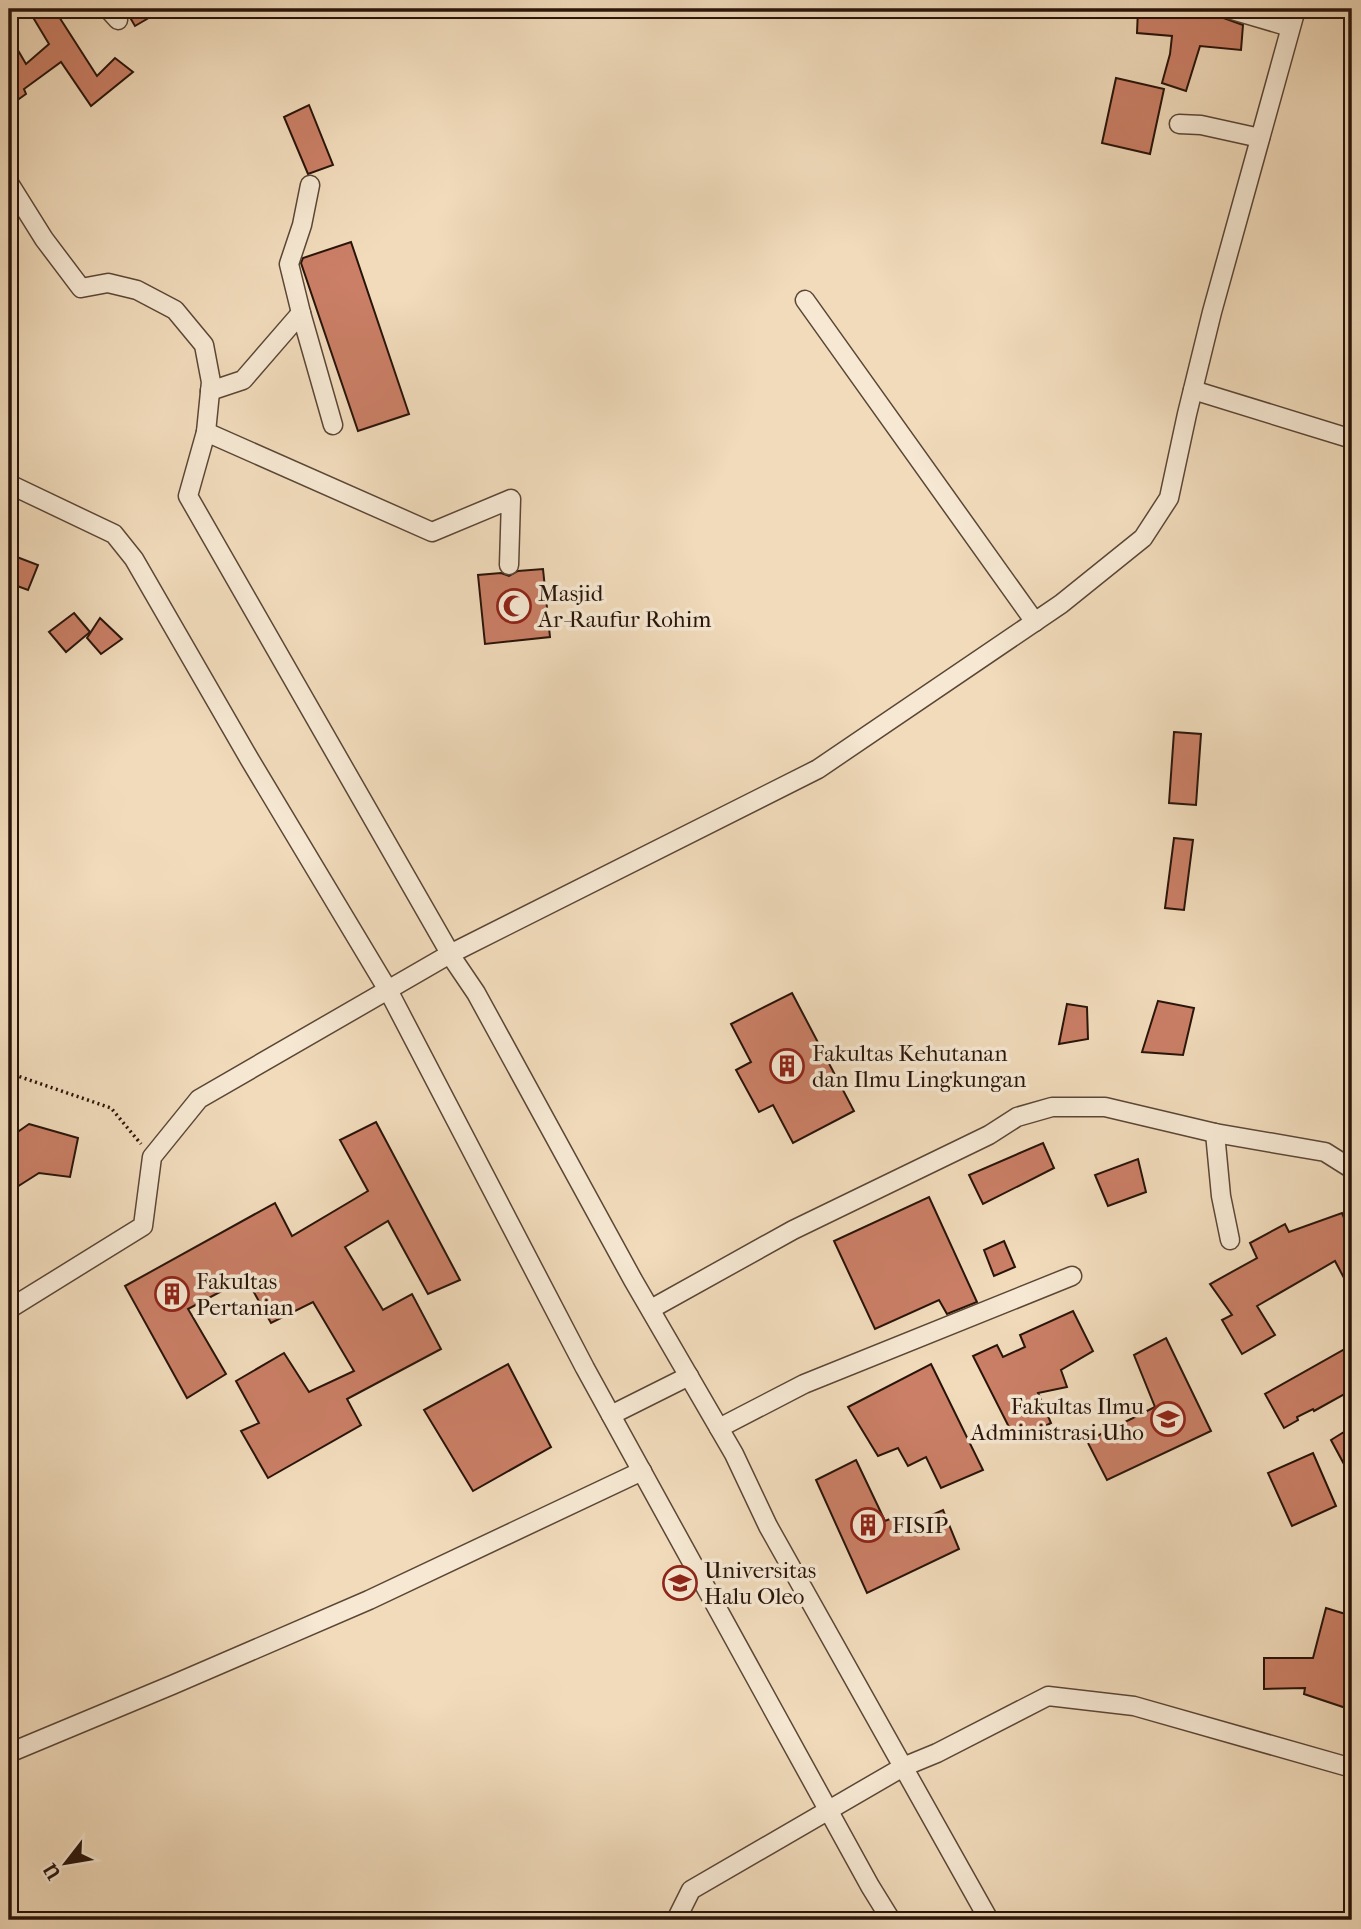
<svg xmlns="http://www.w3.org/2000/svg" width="1361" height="1929" viewBox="0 0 1361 1929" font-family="'IM FELL French Canon',serif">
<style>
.building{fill:#ca7f66;stroke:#29140a;stroke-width:2}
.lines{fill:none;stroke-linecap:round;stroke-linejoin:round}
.minor-casing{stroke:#5b4636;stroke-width:21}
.path{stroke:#29140a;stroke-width:3.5;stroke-dasharray:2 3.5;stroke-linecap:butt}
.minor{stroke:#f6e8d3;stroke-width:18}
.labels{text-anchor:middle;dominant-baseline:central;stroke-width:7;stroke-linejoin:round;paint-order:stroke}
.poi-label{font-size:23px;fill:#29140a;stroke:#f6e8d3;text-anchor:start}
</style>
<rect width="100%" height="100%" fill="#f1dbbb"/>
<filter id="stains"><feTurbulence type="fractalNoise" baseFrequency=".00286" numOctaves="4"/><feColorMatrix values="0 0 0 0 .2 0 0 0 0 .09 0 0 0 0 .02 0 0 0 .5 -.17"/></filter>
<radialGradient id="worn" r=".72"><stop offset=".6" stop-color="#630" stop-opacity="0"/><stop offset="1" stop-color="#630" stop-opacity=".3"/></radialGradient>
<!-- building -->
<g class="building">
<polygon points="28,9 54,9 97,76 115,58 133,72 91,106 61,62 24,89 26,94 9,106 9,35 26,64 49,44"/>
<polygon points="125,9 164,9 135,26"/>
<polygon points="1138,9 1169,9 1169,12 1221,17 1243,25 1241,50 1200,46 1186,91 1162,83 1170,54 1172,36 1137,33"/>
<polygon points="1116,78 1164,89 1150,154 1102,143"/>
<polygon points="309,105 333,165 308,174 284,117"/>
<polygon points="351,242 409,414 358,431 301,263 303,258"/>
<polygon points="9,554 38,565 28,590 9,583"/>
<polygon points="543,569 550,637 485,644 478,575 501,573 509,576 518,571"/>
<polygon points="74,613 90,632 66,652 49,632"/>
<polygon points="100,618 122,639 101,654 87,638"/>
<polygon points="1174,732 1201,734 1196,805 1169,803"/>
<polygon points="1174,838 1193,840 1184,910 1165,908"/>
<polygon points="792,993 854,1111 793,1143 773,1105 759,1112 736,1070 751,1062 731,1024"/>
<polygon points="1158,1001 1194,1008 1183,1055 1142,1052"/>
<polygon points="1067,1004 1087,1007 1088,1039 1059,1044"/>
<polygon points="376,1122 460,1280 428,1294 388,1221 345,1247 383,1310 412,1294 441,1349 347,1399 361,1425 268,1478 241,1431 259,1423 236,1381 284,1353 309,1392 354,1371 313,1302 271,1323 246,1278 188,1309 226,1374 187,1398 125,1286 275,1203 292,1236 368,1191 340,1140"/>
<polygon points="29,1124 78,1138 70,1177 39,1173 9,1192 9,1138"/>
<polygon points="1043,1143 1054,1168 983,1204 969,1175"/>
<polygon points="1138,1159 1146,1192 1108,1206 1095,1175"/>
<polygon points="929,1197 977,1302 947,1314 939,1300 875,1329 834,1241"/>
<polygon points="1342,1213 1352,1238 1352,1293 1335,1261 1257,1306 1275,1335 1242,1354 1222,1320 1232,1315 1210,1284 1257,1258 1250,1243 1285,1224 1289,1232"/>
<polygon points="1004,1241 1015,1267 994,1276 984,1250"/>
<polygon points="1073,1311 1093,1351 1061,1370 1067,1387 1038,1393 1051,1423 1016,1441 973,1356 997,1345 1003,1357 1025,1347 1020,1335"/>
<polygon points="1166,1338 1211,1431 1107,1480 1087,1441 1155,1407 1134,1355"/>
<polygon points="1352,1345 1352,1390 1314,1411 1313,1409 1297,1417 1298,1420 1284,1428 1265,1394"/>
<polygon points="508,1364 551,1447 473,1491 424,1410"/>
<polygon points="931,1364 983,1470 941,1488 926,1457 908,1466 898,1448 878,1456 848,1407"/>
<polygon points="1352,1427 1352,1479 1331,1440"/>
<polygon points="1313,1453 1336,1506 1292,1526 1268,1473"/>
<polygon points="856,1460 885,1521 895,1517 900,1529 943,1510 959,1549 867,1593 816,1480"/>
<polygon points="1326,1608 1352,1616 1352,1710 1304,1694 1305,1688 1264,1689 1264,1658 1313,1658"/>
</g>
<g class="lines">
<!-- minor casing -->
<g class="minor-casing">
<g id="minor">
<polyline points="108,9 118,20"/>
<polyline points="1229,9 1290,27"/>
<polyline points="1179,124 1201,125 1260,138"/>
<polyline points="9,183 44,239 81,288 108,283 137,290 175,310 204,345 211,382 206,432 188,496 455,962 476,993 633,1280 734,1454 768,1526 989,1920"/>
<polyline points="805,300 1035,622"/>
<polyline points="301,313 289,264 302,225 310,185"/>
<polyline points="1193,390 1352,439"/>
<polyline points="210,391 243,380 301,313 333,425"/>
<polyline points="206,432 432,532 511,499 509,565"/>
<polyline points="9,484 114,534 134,559 250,760 388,990 585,1368 870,1886 891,1920"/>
<polyline points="1215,1133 1221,1196 1230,1240"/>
<polyline points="9,1309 143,1226 152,1157 199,1099 450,954 818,769 1061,604 1143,538 1169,498 1187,414 1212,312 1296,9"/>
<polyline points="651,1309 793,1230 989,1135 1017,1117 1052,1107 1105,1107 1215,1133 1325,1152 1352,1169"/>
<polyline points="611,1415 689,1376"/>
<polyline points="719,1428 804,1384 1072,1276"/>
<polyline points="9,1753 172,1685 369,1600 642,1471"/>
<polyline points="676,1920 691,1890 903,1767 937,1753 1048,1696 1134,1706 1352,1768"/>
</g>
</g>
<!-- path -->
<polyline class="path" points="9,1073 111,1108 141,1144"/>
<!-- minor -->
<use href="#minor" class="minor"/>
</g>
<!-- icons -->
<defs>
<g id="mosque-ring" transform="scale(1.75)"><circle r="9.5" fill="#f6e8d3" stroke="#8f2418" stroke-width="1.5"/><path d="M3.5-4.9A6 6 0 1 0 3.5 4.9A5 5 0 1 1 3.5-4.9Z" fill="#8f2418"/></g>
<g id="building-ring" transform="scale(1.75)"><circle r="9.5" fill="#f6e8d3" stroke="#8f2418" stroke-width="1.5"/><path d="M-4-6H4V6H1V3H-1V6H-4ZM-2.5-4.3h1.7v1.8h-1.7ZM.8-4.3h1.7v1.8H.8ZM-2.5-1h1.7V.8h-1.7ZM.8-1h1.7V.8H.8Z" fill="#8f2418"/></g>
<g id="university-ring" transform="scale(1.75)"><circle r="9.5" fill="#f6e8d3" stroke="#8f2418" stroke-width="1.5"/><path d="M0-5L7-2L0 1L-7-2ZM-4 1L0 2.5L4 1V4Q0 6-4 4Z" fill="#8f2418"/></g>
</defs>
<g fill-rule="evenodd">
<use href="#mosque-ring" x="514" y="606"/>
<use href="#building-ring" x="787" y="1066"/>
<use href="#building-ring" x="172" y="1294"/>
<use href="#university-ring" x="1168" y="1419"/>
<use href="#building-ring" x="868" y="1525"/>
<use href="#university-ring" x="680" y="1583"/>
</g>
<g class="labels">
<!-- poi labels -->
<g class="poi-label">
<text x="538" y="593">Masjid<tspan x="538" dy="26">Ar-Raufur Rohim</tspan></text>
<text x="812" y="1053">Fakultas Kehutanan<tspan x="812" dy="26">dan Ilmu Lingkungan</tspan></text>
<text x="196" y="1281">Fakultas<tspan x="196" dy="26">Pertanian</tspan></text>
<text x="1144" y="1406" text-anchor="end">Fakultas Ilmu<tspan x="1144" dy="26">Administrasi Uho</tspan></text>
<text x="892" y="1525">FISIP</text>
<text x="704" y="1570">Universitas<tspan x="704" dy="26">Halu Oleo</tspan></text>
</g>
</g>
<!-- margin -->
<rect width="1361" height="1929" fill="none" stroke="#f1dbbb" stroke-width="35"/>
<rect x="10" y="10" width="1340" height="1908" fill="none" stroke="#29140a" stroke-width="3.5"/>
<rect x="18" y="18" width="1326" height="1894" fill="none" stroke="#29140a" stroke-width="2"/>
<!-- north arrow -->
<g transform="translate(66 1863) rotate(239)" stroke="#f6e8d3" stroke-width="5" paint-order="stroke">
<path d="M0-5L12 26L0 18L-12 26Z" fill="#29140a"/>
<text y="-10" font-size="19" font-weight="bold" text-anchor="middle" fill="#29140a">U</text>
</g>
<rect width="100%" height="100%" filter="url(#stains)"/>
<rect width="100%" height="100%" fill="url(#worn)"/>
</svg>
